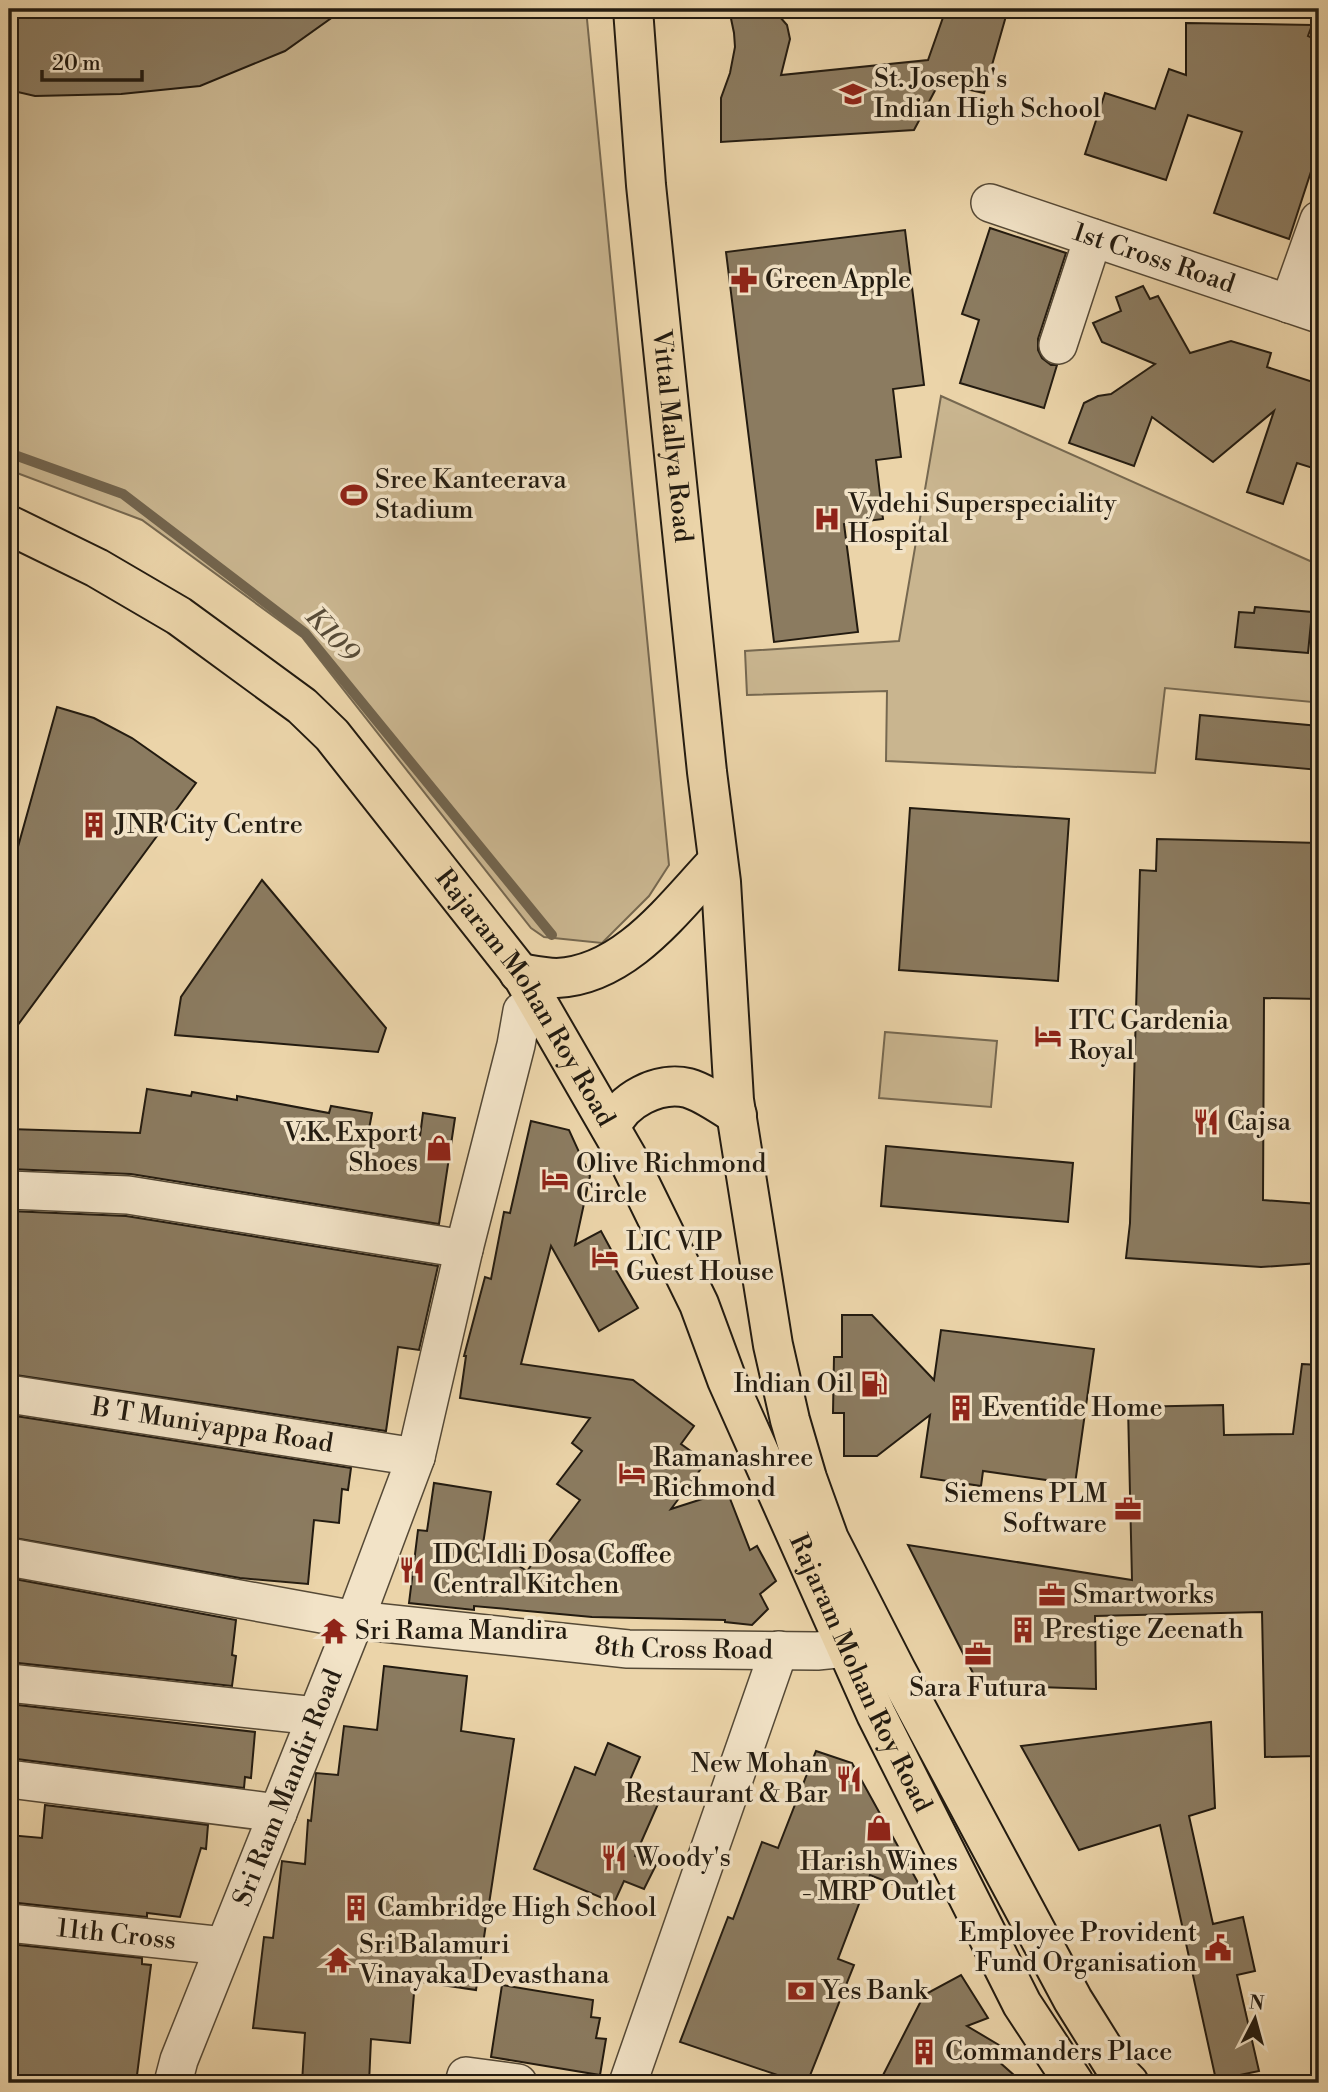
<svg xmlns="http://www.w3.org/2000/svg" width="1328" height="2092" viewBox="0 0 1328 2092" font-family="'Libre Bodoni',serif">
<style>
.green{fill:#c9b58f;stroke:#766850;stroke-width:2}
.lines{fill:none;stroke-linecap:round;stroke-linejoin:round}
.stream{stroke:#72644d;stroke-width:10}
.building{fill:#8b7b60;stroke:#231b10;stroke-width:2}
.minor-casing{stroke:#554936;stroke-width:40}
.primary-casing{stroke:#231b10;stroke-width:42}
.minor{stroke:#f2e3c7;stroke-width:37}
.primary{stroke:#ebd4a9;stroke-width:38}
.labels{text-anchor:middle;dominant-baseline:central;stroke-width:7;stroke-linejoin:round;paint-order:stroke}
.poi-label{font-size:26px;fill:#231b10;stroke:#f2e3c7;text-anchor:start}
.street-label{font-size:26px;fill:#231b10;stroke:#f2e3c7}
.water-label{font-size:28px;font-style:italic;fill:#584c38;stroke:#f2e3c7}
</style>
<rect width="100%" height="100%" fill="#ebd4a9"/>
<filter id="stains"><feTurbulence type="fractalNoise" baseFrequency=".00286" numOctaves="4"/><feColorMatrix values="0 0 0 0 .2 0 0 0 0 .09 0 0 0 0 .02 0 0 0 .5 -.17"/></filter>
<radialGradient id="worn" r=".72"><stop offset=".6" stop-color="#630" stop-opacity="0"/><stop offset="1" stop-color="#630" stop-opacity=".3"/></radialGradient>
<!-- green -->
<g class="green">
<polygon points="9,9 586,9 669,865 649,896 602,943 544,937 531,928 302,637 142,520 9,470"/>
<polygon points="941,396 1319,565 1319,643 1312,702 1165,688 1155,773 886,761 887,691 747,695 745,651 899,641"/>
<polygon points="885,1032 997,1041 991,1107 879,1098"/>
</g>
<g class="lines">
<!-- stream -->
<polyline class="stream" points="9,453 123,494 305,633 552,935"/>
</g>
<!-- building -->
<g class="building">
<polygon points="9,9 344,9 285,51 200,86 121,94 35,96 9,90"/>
<polygon points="729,9 773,9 787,25 790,39 781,75 928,60 946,9 1008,9 984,93 939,83 914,130 721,142 721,98 730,73 735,47 734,33"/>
<polygon points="1186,23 1312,25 1308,36 1319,41 1319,147 1289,239 1214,213 1242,132 1188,115 1166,180 1085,154 1105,93 1155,109 1169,69 1186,75"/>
<polygon points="990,228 1066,253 1038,339 1038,350 1042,358 1051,365 1057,365 1044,408 960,383 979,320 962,314"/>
<polygon points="905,230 924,385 893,389 901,457 876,460 883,519 844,524 858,632 774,642 726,252"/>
<polygon points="1143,286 1150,299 1158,296 1190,353 1231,341 1271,353 1267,367 1319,384 1319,470 1297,463 1283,504 1247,492 1274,411 1213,462 1152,417 1134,466 1069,443 1084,403 1098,396 1111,394 1155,364 1102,342 1093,323 1121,311 1116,297"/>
<polygon points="1255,607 1312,612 1308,653 1235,647 1239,612 1254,613"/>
<polygon points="57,707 94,718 132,738 196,783 9,1037 9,879"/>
<polygon points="1200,715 1319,726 1319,770 1196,759"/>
<polygon points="910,808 1069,819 1058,981 899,970"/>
<polygon points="1157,839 1319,843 1319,999 1264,998 1263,1200 1319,1204 1319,1263 1261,1267 1126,1258 1130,1223 1140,870 1156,871"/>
<polygon points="262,880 386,1028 378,1052 175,1035 181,997"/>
<polygon points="147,1089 191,1096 192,1092 237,1100 237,1096 329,1113 331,1106 372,1113 369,1129 420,1136 423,1113 455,1118 439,1224 131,1174 9,1169 9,1129 140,1133"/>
<polygon points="531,1121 569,1130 590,1176 575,1245 601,1231 615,1257 610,1260 638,1308 599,1331 551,1246 521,1364 633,1380 694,1426 681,1444 706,1462 671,1509 727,1491 750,1550 757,1546 776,1581 760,1594 768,1609 752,1625 725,1622 725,1620 592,1617 474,1606 474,1610 409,1603 418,1530 427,1531 434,1483 491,1492 483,1544 527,1571 580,1500 557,1484 582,1451 572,1443 590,1418 460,1398 466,1356 464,1356 485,1277 491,1279 504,1212 510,1213"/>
<polygon points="886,1146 1073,1163 1068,1222 881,1206"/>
<polygon points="9,1211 126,1216 438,1266 419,1350 398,1347 386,1431 9,1374"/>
<polygon points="842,1315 872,1315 934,1380 941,1330 1094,1349 1075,1484 983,1471 981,1486 921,1477 930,1415 877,1456 844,1456 844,1413 833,1413 834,1357 842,1357"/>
<polygon points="1302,1364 1319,1365 1319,1756 1265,1757 1262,1612 1095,1616 1096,1689 979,1685 908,1545 1132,1580 1128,1407 1223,1405 1224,1435 1293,1434"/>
<polygon points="9,1415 351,1468 348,1490 342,1489 339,1523 314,1520 308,1584 240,1578 9,1537"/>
<polygon points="9,1578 236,1620 232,1655 236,1656 232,1686 9,1662"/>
<polygon points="384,1666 467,1676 461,1731 514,1739 476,1990 415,1981 410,2043 371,2039 369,2083 302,2083 305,2033 253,2028 264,1937 273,1938 282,1861 305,1864 308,1820 311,1821 316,1773 338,1775 344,1726 377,1730"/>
<polygon points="9,1704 255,1732 251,1778 245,1777 244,1788 9,1758"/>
<polygon points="1211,1722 1215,1808 1189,1816 1213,1924 1243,1917 1255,1971 1237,1975 1259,2071 1216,2080 1160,1825 1079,1850 1021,1746"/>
<polygon points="608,1743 640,1757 626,1789 658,1804 635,1856 656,1865 644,1889 624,1881 614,1903 534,1869 575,1767 595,1775"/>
<polygon points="816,1751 852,1763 926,1897 870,1875 838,1959 854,1965 807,2083 801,2083 680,2042 728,1917 733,1919 762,1842 778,1848"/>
<polygon points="45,1805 208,1825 206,1849 201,1848 180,1917 147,1913 147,1917 9,1902 9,1835 42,1838"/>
<polygon points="9,1944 142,1958 142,1964 151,1965 136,2083 9,2083"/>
<polygon points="961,1975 988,2018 967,2026 1004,2048 997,2060 1023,2083 879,2083 924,1995"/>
<polygon points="502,1985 593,2000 591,2017 600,2018 596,2038 606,2039 600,2075 491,2057"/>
</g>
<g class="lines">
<!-- minor casing -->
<g class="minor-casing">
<g id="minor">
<path id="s1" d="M 990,203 L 1319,314"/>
<polyline points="1289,304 1319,220"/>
<polyline points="1058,345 1093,238"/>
<polyline points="9,1190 128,1195 464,1249"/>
<path id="s2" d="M 9,1394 L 416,1457"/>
<path id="s3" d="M 9,1557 L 355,1620 L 628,1649 L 817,1651 L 847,1648"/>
<polyline points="9,1683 316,1716"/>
<polyline points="9,1779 278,1813"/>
<path id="s4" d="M 9,1923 L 224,1946"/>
<path id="s5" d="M 173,2083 L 179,2060 L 355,1620 L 416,1457 L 464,1249 L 516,1045 L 522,1011 L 538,1001"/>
<polyline points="464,2083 466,2076 518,2083"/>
<polyline points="628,2083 779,1650"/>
</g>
</g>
<!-- primary casing -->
<g class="primary-casing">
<g id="primary">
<path id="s6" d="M 633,9 L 646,185 L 707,772 L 721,882 L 734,1100 L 773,1345 L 790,1420 L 807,1478 L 829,1539 L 896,1670 L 1073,2000 L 1118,2072 L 1129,2083"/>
<path id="s7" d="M 9,525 L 97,568 L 179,616 L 302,706 L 332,735 L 523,977 L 627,1157 L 699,1304 L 727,1380 L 876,1714 L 1022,2004 L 1074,2083"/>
<path d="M 519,973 C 531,975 545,978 557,978 C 626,975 674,907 717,862"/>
<path d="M 611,1128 C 621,1100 659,1081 688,1088 C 705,1093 722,1106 737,1115"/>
</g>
</g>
<!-- minor -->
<use href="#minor" class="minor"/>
<!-- primary -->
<use href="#primary" class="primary"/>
</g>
<!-- icons -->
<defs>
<g id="school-bare" transform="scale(2.1)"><path d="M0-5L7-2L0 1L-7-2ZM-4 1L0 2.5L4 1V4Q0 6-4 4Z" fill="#8f2418" stroke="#f2e3c7" stroke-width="2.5" paint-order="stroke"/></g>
<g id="pharmacy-bare" transform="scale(2.1)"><path d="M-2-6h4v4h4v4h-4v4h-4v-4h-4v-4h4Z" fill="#8f2418" stroke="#f2e3c7" stroke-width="2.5" paint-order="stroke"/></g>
<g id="stadium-bare" transform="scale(2.1)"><path d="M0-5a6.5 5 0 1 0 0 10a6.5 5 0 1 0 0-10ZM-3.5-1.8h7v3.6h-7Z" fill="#8f2418" stroke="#f2e3c7" stroke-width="2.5" paint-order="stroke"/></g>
<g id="hospital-bare" transform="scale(2.1)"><path d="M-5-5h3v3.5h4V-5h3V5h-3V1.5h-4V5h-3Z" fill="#8f2418" stroke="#f2e3c7" stroke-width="2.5" paint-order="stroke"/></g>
<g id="building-bare" transform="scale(2.1)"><path d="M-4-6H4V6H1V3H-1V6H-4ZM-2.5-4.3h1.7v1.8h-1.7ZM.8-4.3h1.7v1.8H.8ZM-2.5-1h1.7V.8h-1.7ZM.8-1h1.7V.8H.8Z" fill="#8f2418" stroke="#f2e3c7" stroke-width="2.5" paint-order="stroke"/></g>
<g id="hotel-bare" transform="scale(2.1)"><path d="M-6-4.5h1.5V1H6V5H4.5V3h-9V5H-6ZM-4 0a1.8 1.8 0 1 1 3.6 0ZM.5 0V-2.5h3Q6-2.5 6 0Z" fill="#8f2418" stroke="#f2e3c7" stroke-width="2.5" paint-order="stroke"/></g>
<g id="restaurant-bare" transform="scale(2.1)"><path d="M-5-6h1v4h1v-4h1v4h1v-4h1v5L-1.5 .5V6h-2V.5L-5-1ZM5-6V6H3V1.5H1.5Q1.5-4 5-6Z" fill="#8f2418" stroke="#f2e3c7" stroke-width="2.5" paint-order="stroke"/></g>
<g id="shop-bare" transform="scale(2.1)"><path d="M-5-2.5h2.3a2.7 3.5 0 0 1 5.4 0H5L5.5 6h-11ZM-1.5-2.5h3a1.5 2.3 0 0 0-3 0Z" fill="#8f2418" stroke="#f2e3c7" stroke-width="2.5" paint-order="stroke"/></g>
<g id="fuel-bare" transform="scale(2.1)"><path d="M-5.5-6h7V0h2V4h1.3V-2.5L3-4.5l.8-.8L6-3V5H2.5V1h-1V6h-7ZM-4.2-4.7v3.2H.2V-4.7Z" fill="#8f2418" stroke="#f2e3c7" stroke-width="2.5" paint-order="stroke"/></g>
<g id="office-bare" transform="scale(2.1)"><path d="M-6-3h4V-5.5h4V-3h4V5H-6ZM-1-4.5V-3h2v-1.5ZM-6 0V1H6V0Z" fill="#8f2418" stroke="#f2e3c7" stroke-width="2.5" paint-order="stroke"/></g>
<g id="temple-bare" transform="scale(2.1)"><path d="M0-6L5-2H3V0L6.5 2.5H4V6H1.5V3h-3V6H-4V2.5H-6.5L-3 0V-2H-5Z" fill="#8f2418" stroke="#f2e3c7" stroke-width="2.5" paint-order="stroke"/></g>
<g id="civic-bare" transform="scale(2.1)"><path d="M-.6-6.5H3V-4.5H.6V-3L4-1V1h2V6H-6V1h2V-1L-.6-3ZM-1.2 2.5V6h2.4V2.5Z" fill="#8f2418" stroke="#f2e3c7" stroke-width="2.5" paint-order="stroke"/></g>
<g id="bank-bare" transform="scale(2.1)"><path d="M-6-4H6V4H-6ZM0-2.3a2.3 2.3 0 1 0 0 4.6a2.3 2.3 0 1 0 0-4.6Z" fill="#8f2418" stroke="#f2e3c7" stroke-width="2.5" paint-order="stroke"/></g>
</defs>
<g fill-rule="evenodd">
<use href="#school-bare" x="853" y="94"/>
<use href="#pharmacy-bare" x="744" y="280"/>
<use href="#stadium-bare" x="354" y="495"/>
<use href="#hospital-bare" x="827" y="519"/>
<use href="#building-bare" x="94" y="825"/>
<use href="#hotel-bare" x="1048" y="1036"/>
<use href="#restaurant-bare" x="1206" y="1122"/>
<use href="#shop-bare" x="439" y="1148"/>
<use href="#hotel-bare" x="555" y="1179"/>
<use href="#hotel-bare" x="605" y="1257"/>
<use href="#fuel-bare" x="874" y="1384"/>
<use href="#building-bare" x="961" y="1408"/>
<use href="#hotel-bare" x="632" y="1473"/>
<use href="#office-bare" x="1128" y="1509"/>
<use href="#restaurant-bare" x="412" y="1570"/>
<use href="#office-bare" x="1052" y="1595"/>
<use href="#building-bare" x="1023" y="1630"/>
<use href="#temple-bare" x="334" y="1631"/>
<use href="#office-bare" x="978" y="1654"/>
<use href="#restaurant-bare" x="849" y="1779"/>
<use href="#shop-bare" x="879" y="1828"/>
<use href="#restaurant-bare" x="614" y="1858"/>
<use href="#building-bare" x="356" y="1908"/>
<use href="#civic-bare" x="1218" y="1948"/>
<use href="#temple-bare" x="338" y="1960"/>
<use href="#bank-bare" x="801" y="1991"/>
<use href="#building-bare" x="924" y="2052"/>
</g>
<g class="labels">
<!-- poi labels -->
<g class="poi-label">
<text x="874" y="79">St. Joseph's<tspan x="874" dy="30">Indian High School</tspan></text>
<text x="765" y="280">Green Apple</text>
<text x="375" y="480">Sree Kanteerava<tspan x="375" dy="30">Stadium</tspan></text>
<text x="848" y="504">Vydehi Superspeciality<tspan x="848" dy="30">Hospital</tspan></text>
<text x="115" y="825">JNR City Centre</text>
<text x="1069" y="1021">ITC Gardenia<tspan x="1069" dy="30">Royal</tspan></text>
<text x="1227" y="1122">Cajsa</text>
<text x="418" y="1133" text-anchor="end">V.K. Export<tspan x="418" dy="30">Shoes</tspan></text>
<text x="576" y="1164">Olive Richmond<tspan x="576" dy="30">Circle</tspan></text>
<text x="626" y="1242">LIC VIP<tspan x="626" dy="30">Guest House</tspan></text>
<text x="853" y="1384" text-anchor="end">Indian Oil</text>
<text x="982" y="1408">Eventide Home</text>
<text x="653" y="1458">Ramanashree<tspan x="653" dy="30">Richmond</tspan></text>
<text x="1107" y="1494" text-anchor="end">Siemens PLM<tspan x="1107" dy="30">Software</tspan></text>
<text x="433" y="1555">IDC Idli Dosa Coffee<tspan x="433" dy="30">Central Kitchen</tspan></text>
<text x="1073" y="1595">Smartworks</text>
<text x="1044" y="1630">Prestige Zeenath</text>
<text x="355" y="1631">Sri Rama Mandira</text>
<text x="978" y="1688" text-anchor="middle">Sara Futura</text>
<text x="828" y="1764" text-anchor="end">New Mohan<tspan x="828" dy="30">Restaurant &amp; Bar</tspan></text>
<text x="635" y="1858">Woody's</text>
<text x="879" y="1862" text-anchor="middle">Harish Wines<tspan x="879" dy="30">- MRP Outlet</tspan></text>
<text x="377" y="1908">Cambridge High School</text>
<text x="1197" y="1933" text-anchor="end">Employee Provident<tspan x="1197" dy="30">Fund Organisation</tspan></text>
<text x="359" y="1945">Sri Balamuri<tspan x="359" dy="30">Vinayaka Devasthana</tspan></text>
<text x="822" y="1991">Yes Bank</text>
<text x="945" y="2052">Commanders Place</text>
</g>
<!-- street labels -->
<g class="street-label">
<text stroke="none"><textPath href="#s1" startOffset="173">1st Cross Road</textPath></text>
<text stroke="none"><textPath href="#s6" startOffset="429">Vittal Mallya Road</textPath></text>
<text stroke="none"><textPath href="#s7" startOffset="714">Rajaram Mohan Roy Road</textPath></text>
<text stroke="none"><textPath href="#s2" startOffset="206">B T Muniyappa Road</textPath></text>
<text stroke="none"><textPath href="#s3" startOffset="682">8th Cross Road</textPath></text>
<text stroke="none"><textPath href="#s7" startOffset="1470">Rajaram Mohan Roy Road</textPath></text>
<text stroke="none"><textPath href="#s5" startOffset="317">Sri Ram Mandir Road</textPath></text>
<text stroke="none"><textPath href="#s4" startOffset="108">11th Cross</textPath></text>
</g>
<!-- water labels -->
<g class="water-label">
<text transform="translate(332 635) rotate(47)">K109</text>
</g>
</g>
<!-- margin -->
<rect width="1328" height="2092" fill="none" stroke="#ebd4a9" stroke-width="35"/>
<rect x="10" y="10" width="1307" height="2071" fill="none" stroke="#231b10" stroke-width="3.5"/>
<rect x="18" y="18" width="1293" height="2057" fill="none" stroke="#231b10" stroke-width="2"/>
<!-- north arrow -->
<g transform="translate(1255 2019) rotate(6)" stroke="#f2e3c7" stroke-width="5" paint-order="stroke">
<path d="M0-5L12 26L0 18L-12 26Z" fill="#231b10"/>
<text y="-10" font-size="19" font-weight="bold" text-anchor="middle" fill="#231b10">N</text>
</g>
<!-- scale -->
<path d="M42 70v10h100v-10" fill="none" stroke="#231b10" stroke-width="3.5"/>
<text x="52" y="70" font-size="21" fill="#231b10" stroke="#f2e3c7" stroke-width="5" paint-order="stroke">20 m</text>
<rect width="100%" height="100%" filter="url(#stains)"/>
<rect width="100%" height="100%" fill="url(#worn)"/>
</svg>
